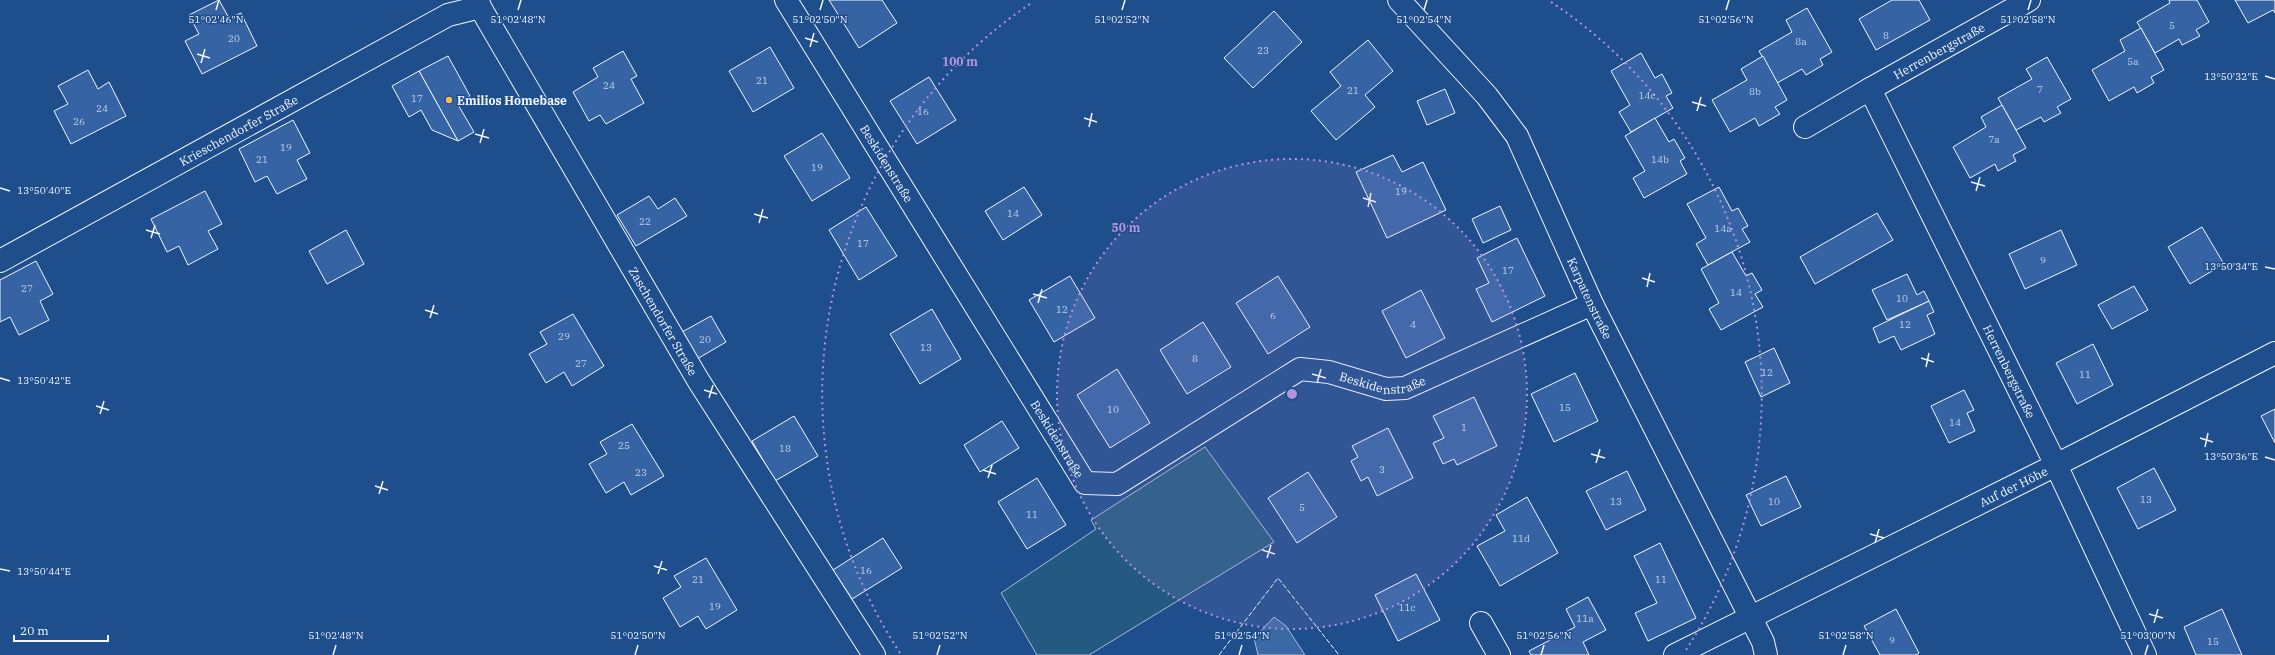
<svg xmlns="http://www.w3.org/2000/svg" width="2275" height="655" viewBox="0 0 2275 655" font-family="'IBM Plex Serif',serif">
<style>
.green{fill:#245a82;stroke:#a8bbd7}
.water{fill:#3b69a3;stroke:#a8bbd7}
.building{fill:#3563a3;stroke:#f2f6ff}
.lines{fill:none;stroke-linecap:round;stroke-linejoin:round}
.minor-casing{stroke:#f2f6ff;stroke-width:24}
.minor{stroke:#1f4e8c;stroke-width:22}
.fence{stroke:#f2f6ff;stroke-width:1;stroke-dasharray:5 2;stroke-linecap:butt}
.ticks{fill:none;stroke:#f2f6ff;stroke-width:1.5}
.ring{fill:none;stroke:#b691df;stroke-width:2;stroke-dasharray:2 4}
.poi-dot{fill:#ffb74d;stroke:#1f4e8c;stroke-width:1.5}
.labels{text-anchor:middle;dominant-baseline:central;stroke-width:3;stroke-linejoin:round;paint-order:stroke}
.number-label{font-size:10px;fill:#c3d1e8}
.street-label{font-size:12px;fill:#f2f6ff;stroke:#1f4e8c}
.poi-label{font-size:12px;font-weight:bold;fill:#f2f6ff;stroke:#1f4e8c;text-anchor:start}
.ticks-label{font-size:10px;text-anchor:middle;fill:#f2f6ff;stroke:#1f4e8c;stroke-width:3;stroke-linejoin:round;paint-order:stroke}
.centre{fill:#b691df;stroke:#1f4e8c;stroke-width:2}
.ring-label{font-size:12px;text-anchor:middle;font-weight:bold;fill:#b691df;stroke:#1f4e8c;stroke-width:3;stroke-linejoin:round;paint-order:stroke}
</style>
<rect width="100%" height="100%" fill="#1f4e8c"/>
<!-- green -->
<polygon class="green" points="1205,447 1274,542 1089,655 1037,655 1001,593 1096,529 1091,520"/>
<!-- water -->
<polygon class="water" points="1274,617 1286,626 1305,655 1258,655 1254,638"/>
<!-- building -->
<g class="building">
<polygon points="219,0 229,18 241,13 257,46 202,74 185,41 199,34 189,15"/>
<polygon points="829,0 882,0 897,23 859,48"/>
<polygon points="1892,0 1919,0 1930,20 1876,50 1859,19"/>
<polygon points="2169,0 2197,0 2209,22 2196,30 2200,36 2182,45 2179,39 2155,53 2137,22 2170,3"/>
<polygon points="2235,0 2275,0 2275,13 2273,10 2248,23"/>
<polygon points="1807,8 1832,52 1820,59 1823,65 1806,75 1802,69 1777,83 1759,51 1792,32 1786,20"/>
<polygon points="1274,11 1302,42 1253,88 1224,58"/>
<polygon points="2141,28 2164,70 2151,77 2154,83 2137,93 2134,87 2109,101 2092,70 2125,51 2120,40"/>
<polygon points="1368,40 1393,71 1365,95 1375,107 1336,140 1311,111 1341,86 1330,72"/>
<polygon points="770,47 794,88 753,112 729,71"/>
<polygon points="623,51 637,76 631,79 644,103 606,124 600,115 589,121 573,92 598,77 593,68"/>
<polygon points="1641,53 1655,78 1662,74 1672,93 1666,96 1673,108 1631,132 1619,112 1630,105 1611,71"/>
<polygon points="448,56 470,96 457,103 474,132 458,141 419,71"/>
<polygon points="1763,56 1787,100 1775,107 1780,114 1759,126 1755,118 1730,132 1712,100 1747,80 1741,69"/>
<polygon points="2047,57 2071,99 2057,107 2061,113 2044,122 2041,117 2016,130 1998,98 2032,79 2026,69"/>
<polygon points="88,70 98,89 109,82 126,116 71,144 54,111 68,104 58,86"/>
<polygon points="419,71 458,141 432,130 421,110 409,117 392,86"/>
<polygon points="929,77 956,120 917,144 890,101"/>
<polygon points="1445,89 1455,113 1427,125 1417,101"/>
<polygon points="2002,105 2026,148 2013,155 2016,161 1998,171 1995,164 1970,178 1953,147 1986,127 1981,117"/>
<polygon points="1655,118 1669,142 1674,139 1685,158 1680,161 1687,174 1644,198 1633,178 1645,171 1625,136"/>
<polygon points="293,120 310,153 297,160 307,179 277,194 267,176 255,182 239,149"/>
<polygon points="822,133 850,178 812,201 784,156"/>
<polygon points="1393,155 1402,172 1423,162 1446,210 1387,238 1356,172"/>
<polygon points="1024,187 1042,215 1003,240 985,211"/>
<polygon points="1719,187 1732,211 1738,208 1748,226 1742,229 1750,242 1708,265 1696,244 1706,238 1687,204"/>
<polygon points="205,191 222,224 208,231 218,249 188,265 179,246 167,252 151,219"/>
<polygon points="649,196 658,209 675,198 687,216 636,246 617,215"/>
<polygon points="1500,206 1511,230 1483,243 1472,219"/>
<polygon points="866,207 897,256 859,280 829,230"/>
<polygon points="1877,213 1893,240 1815,284 1800,257"/>
<polygon points="2202,227 2224,264 2190,284 2168,247"/>
<polygon points="346,230 364,264 327,284 309,251"/>
<polygon points="2061,230 2077,265 2025,289 2009,254"/>
<polygon points="1517,238 1545,296 1492,322 1476,289 1489,283 1477,258"/>
<polygon points="1732,252 1746,276 1752,273 1762,290 1755,294 1763,307 1721,330 1709,309 1719,303 1701,269"/>
<polygon points="36,261 53,294 40,301 49,320 19,335 10,317 0,322 0,280"/>
<polygon points="1907,274 1917,295 1924,291 1929,301 1887,320 1872,290"/>
<polygon points="1070,276 1095,318 1054,342 1029,300"/>
<polygon points="1278,276 1310,327 1268,354 1236,303"/>
<polygon points="2134,286 2148,310 2112,329 2098,305"/>
<polygon points="1421,290 1445,338 1406,358 1382,311"/>
<polygon points="1929,301 1934,312 1927,315 1935,334 1901,350 1894,336 1879,343 1873,328"/>
<polygon points="932,309 961,359 920,384 890,334"/>
<polygon points="573,314 604,366 572,386 564,372 546,383 529,354 547,344 540,332"/>
<polygon points="711,316 726,342 697,359 682,332"/>
<polygon points="1203,322 1231,367 1187,394 1160,350"/>
<polygon points="2093,344 2113,385 2077,404 2056,363"/>
<polygon points="1774,348 1790,383 1761,397 1745,362"/>
<polygon points="1117,369 1150,423 1110,448 1077,395"/>
<polygon points="1575,373 1598,421 1554,442 1531,394"/>
<polygon points="1964,390 1974,410 1967,413 1975,431 1949,443 1931,406"/>
<polygon points="1474,397 1497,446 1457,465 1454,459 1443,464 1433,443 1444,438 1433,416"/>
<polygon points="2275,409 2275,443 2261,416"/>
<polygon points="794,416 818,456 775,481 752,441"/>
<polygon points="1002,421 1019,448 980,472 964,445"/>
<polygon points="632,424 664,476 631,495 624,482 606,493 589,464 607,454 600,442"/>
<polygon points="1388,428 1413,478 1377,496 1368,477 1361,481 1351,461 1358,457 1352,446"/>
<polygon points="2154,468 2176,510 2138,529 2117,488"/>
<polygon points="1627,471 1646,510 1606,530 1586,491"/>
<polygon points="1308,472 1337,517 1297,543 1268,498"/>
<polygon points="1786,476 1801,507 1761,526 1746,495"/>
<polygon points="1037,478 1066,525 1027,549 998,502"/>
<polygon points="1527,497 1558,553 1500,586 1477,546 1505,531 1496,515"/>
<polygon points="883,538 902,568 852,599 833,570"/>
<polygon points="1660,543 1696,618 1648,641 1635,613 1657,603 1634,556"/>
<polygon points="706,558 737,610 706,629 698,616 680,627 663,598 681,587 674,576"/>
<polygon points="1416,574 1440,620 1398,641 1375,595"/>
<polygon points="1588,597 1606,630 1583,642 1589,655 1531,655 1529,651 1575,627 1566,609"/>
<polygon points="1896,609 1919,653 1916,655 1880,655 1864,626"/>
<polygon points="2222,609 2242,655 2196,655 2184,627"/>
</g>
<g class="lines">
<!-- minor casing -->
<g class="minor-casing">
<g id="minor">
<path id="s1" d="M 478,0 L 480,7 L 698,380 L 874,655"/>
<path id="s2" d="M 786,0 L 1085,483 L 1117,484 L 1300,369 L 1329,372 L 1386,389 L 1405,388 L 1592,304"/>
<path id="s3" d="M 1399,0 L 1487,96 L 1517,136 L 1592,304 L 1763,642 L 1766,655"/>
<path id="s4" d="M 2029,0 L 1870,89 L 2056,465 L 2145,655"/>
<polyline points="1805,127 1870,89"/>
<path id="s5" d="M 0,261 L 448,15 L 480,7"/>
<polyline points="1481,623 1499,655"/>
<path id="s6" d="M 1675,655 L 2056,465 L 2275,353"/>
</g>
</g>
<!-- minor -->
<use href="#minor" class="minor"/>
<!-- fence -->
<polyline class="fence" points="1219,655 1278,578 1339,655"/>
</g>
<!-- ticks -->
<path class="ticks" d="M 216,10 L 219,0M 518,10 L 521,0M 820,10 L 823,0M 1122,10 L 1125,0M 1424,10 L 1427,0M 1726,10 L 1729,0M 2028,10 L 2031,0M 805,38 L 818,42M 810,47 L 814,33M 197,54 L 210,58M 201,63 L 205,49M 2265,76 L 2275,79M 1692,102 L 1706,106M 1697,111 L 1701,97M 1084,118 L 1097,122M 1089,127 L 1092,113M 475,134 L 489,138M 480,143 L 484,129M 1971,182 L 1985,186M 0,188 L 10,191M 1976,191 L 1980,177M 1363,198 L 1376,202M 1368,207 L 1371,193M 754,214 L 768,218M 759,223 L 763,209M 146,230 L 160,234M 151,238 L 155,225M 2265,267 L 2275,269M 1642,278 L 1655,282M 1647,287 L 1650,273M 1033,294 L 1047,298M 1038,303 L 1042,289M 425,310 L 438,314M 430,318 L 434,305M 1921,358 L 1934,362M 1926,367 L 1929,353M 1312,374 L 1326,378M 0,378 L 10,381M 1317,383 L 1321,369M 704,390 L 717,394M 709,398 L 713,385M 96,406 L 109,410M 100,414 L 104,401M 2200,438 L 2213,442M 2205,447 L 2208,433M 1591,454 L 1605,458M 2265,457 L 2275,460M 1596,463 L 1600,449M 983,470 L 996,474M 988,478 L 992,465M 375,486 L 388,490M 379,494 L 383,481M 1870,534 L 1884,538M 1875,543 L 1879,529M 1262,550 L 1275,554M 1267,558 L 1271,545M 654,566 L 667,570M 0,569 L 10,571M 658,574 L 662,561M 2149,614 L 2163,618M 2154,623 L 2158,609M 333,655 L 336,645M 635,655 L 638,645M 937,655 L 940,645M 1239,655 L 1242,645M 1541,655 L 1544,645M 1843,655 L 1846,645M 2145,655 L 2148,645"/>
<!-- distance rings -->
<circle cx="1292" cy="394" r="235" fill="#b691df" fill-opacity=".12"/>
<g class="ring">
<circle cx="1292" cy="394" r="235"/>
<path d="M900 653A470 470 0 0 1 1033 2M1551 2A470 470 0 0 1 1684 653"/>
</g>
<!-- markers -->
<circle class="poi-dot" cx="449" cy="100" r="4"/>
<g class="labels">
<!-- number labels -->
<g class="number-label">
<text x="2172" y="25">5</text>
<text x="1886" y="35">8</text>
<text x="234" y="38">20</text>
<text x="1801" y="41">8a</text>
<text x="1263" y="50">23</text>
<text x="2133" y="61">5a</text>
<text x="762" y="80">21</text>
<text x="609" y="85">24</text>
<text x="2040" y="89">7</text>
<text x="1353" y="90">21</text>
<text x="1755" y="91">8b</text>
<text x="1647" y="95">14c</text>
<text x="417" y="98">17</text>
<text x="102" y="108">24</text>
<text x="923" y="111">16</text>
<text x="79" y="121">26</text>
<text x="1994" y="139">7a</text>
<text x="286" y="147">19</text>
<text x="262" y="159">21</text>
<text x="1660" y="159">14b</text>
<text x="817" y="167">19</text>
<text x="1401" y="191">19</text>
<text x="1013" y="213">14</text>
<text x="645" y="221">22</text>
<text x="1723" y="228">14a</text>
<text x="863" y="243">17</text>
<text x="2043" y="260">9</text>
<text x="1508" y="270">17</text>
<text x="27" y="288">27</text>
<text x="1736" y="292">14</text>
<text x="1902" y="298">10</text>
<text x="1062" y="309">12</text>
<text x="1273" y="315">6</text>
<text x="1413" y="324">4</text>
<text x="1905" y="324">12</text>
<text x="564" y="336">29</text>
<text x="705" y="339">20</text>
<text x="926" y="347">13</text>
<text x="1195" y="358">8</text>
<text x="581" y="363">27</text>
<text x="1767" y="372">12</text>
<text x="2085" y="374">11</text>
<text x="1565" y="407">15</text>
<text x="1113" y="409">10</text>
<text x="1955" y="422">14</text>
<text x="1464" y="427">1</text>
<text x="624" y="445">25</text>
<text x="785" y="448">18</text>
<text x="1382" y="469">3</text>
<text x="641" y="472">23</text>
<text x="2146" y="499">13</text>
<text x="1616" y="501">13</text>
<text x="1774" y="501">10</text>
<text x="1302" y="507">5</text>
<text x="1032" y="514">11</text>
<text x="1521" y="538">11d</text>
<text x="866" y="570">16</text>
<text x="698" y="579">21</text>
<text x="1661" y="579">11</text>
<text x="715" y="606">19</text>
<text x="1407" y="607">11c</text>
<text x="1585" y="618">11a</text>
<text x="1892" y="640">9</text>
<text x="2213" y="641">15</text>
</g>
<!-- street labels -->
<g class="street-label">
<text transform="translate(1939 51) rotate(-29)">Herrenbergstraße</text>
<text stroke="none"><textPath href="#s5" startOffset="272">Krieschendorfer Straße</textPath></text>
<text stroke="none"><textPath href="#s2" startOffset="192">Beskidenstraße</textPath></text>
<text stroke="none"><textPath href="#s3" startOffset="358">Karpatenstraße</textPath></text>
<text stroke="none"><textPath href="#s1" startOffset="371">Zaschendorfer Straße</textPath></text>
<text stroke="none"><textPath href="#s4" startOffset="497">Herrenbergstraße</textPath></text>
<text stroke="none"><textPath href="#s2" startOffset="901">Beskidenstraße</textPath></text>
<text stroke="none"><textPath href="#s2" startOffset="516">Beskidenstraße</textPath></text>
<text stroke="none"><textPath href="#s6" startOffset="378">Auf der Höhe</textPath></text>
</g>
<!-- poi labels -->
<g class="poi-label">
<text x="457" y="100">Emilios Homebase</text>
</g>
</g>
<g class="ticks-label">
<text x="216" y="23">51°02'46"N</text>
<text x="518" y="23">51°02'48"N</text>
<text x="820" y="23">51°02'50"N</text>
<text x="1122" y="23">51°02'52"N</text>
<text x="1424" y="23">51°02'54"N</text>
<text x="1726" y="23">51°02'56"N</text>
<text x="2028" y="23">51°02'58"N</text>
<text x="2231" y="80">13°50'32"E</text>
<text x="44" y="194">13°50'40"E</text>
<text x="2231" y="270">13°50'34"E</text>
<text x="44" y="384">13°50'42"E</text>
<text x="2231" y="460">13°50'36"E</text>
<text x="44" y="575">13°50'44"E</text>
<text x="336" y="639">51°02'48"N</text>
<text x="638" y="639">51°02'50"N</text>
<text x="940" y="639">51°02'52"N</text>
<text x="1242" y="639">51°02'54"N</text>
<text x="1544" y="639">51°02'56"N</text>
<text x="1846" y="639">51°02'58"N</text>
<text x="2148" y="639">51°03'00"N</text>
</g>
<circle cx="1292" cy="394" r="6" class="centre"/>
<g class="ring-label">
<text x="960" y="66">100 m</text>
<text x="1126" y="232">50 m</text>
</g>
<!-- scale -->
<path d="M14 635v6h94v-6" fill="none" stroke="#f2f6ff" stroke-width="2"/>
<text x="20" y="635" font-size="12" fill="#f2f6ff" stroke="#1f4e8c" stroke-width="3" paint-order="stroke">20 m</text>
</svg>
